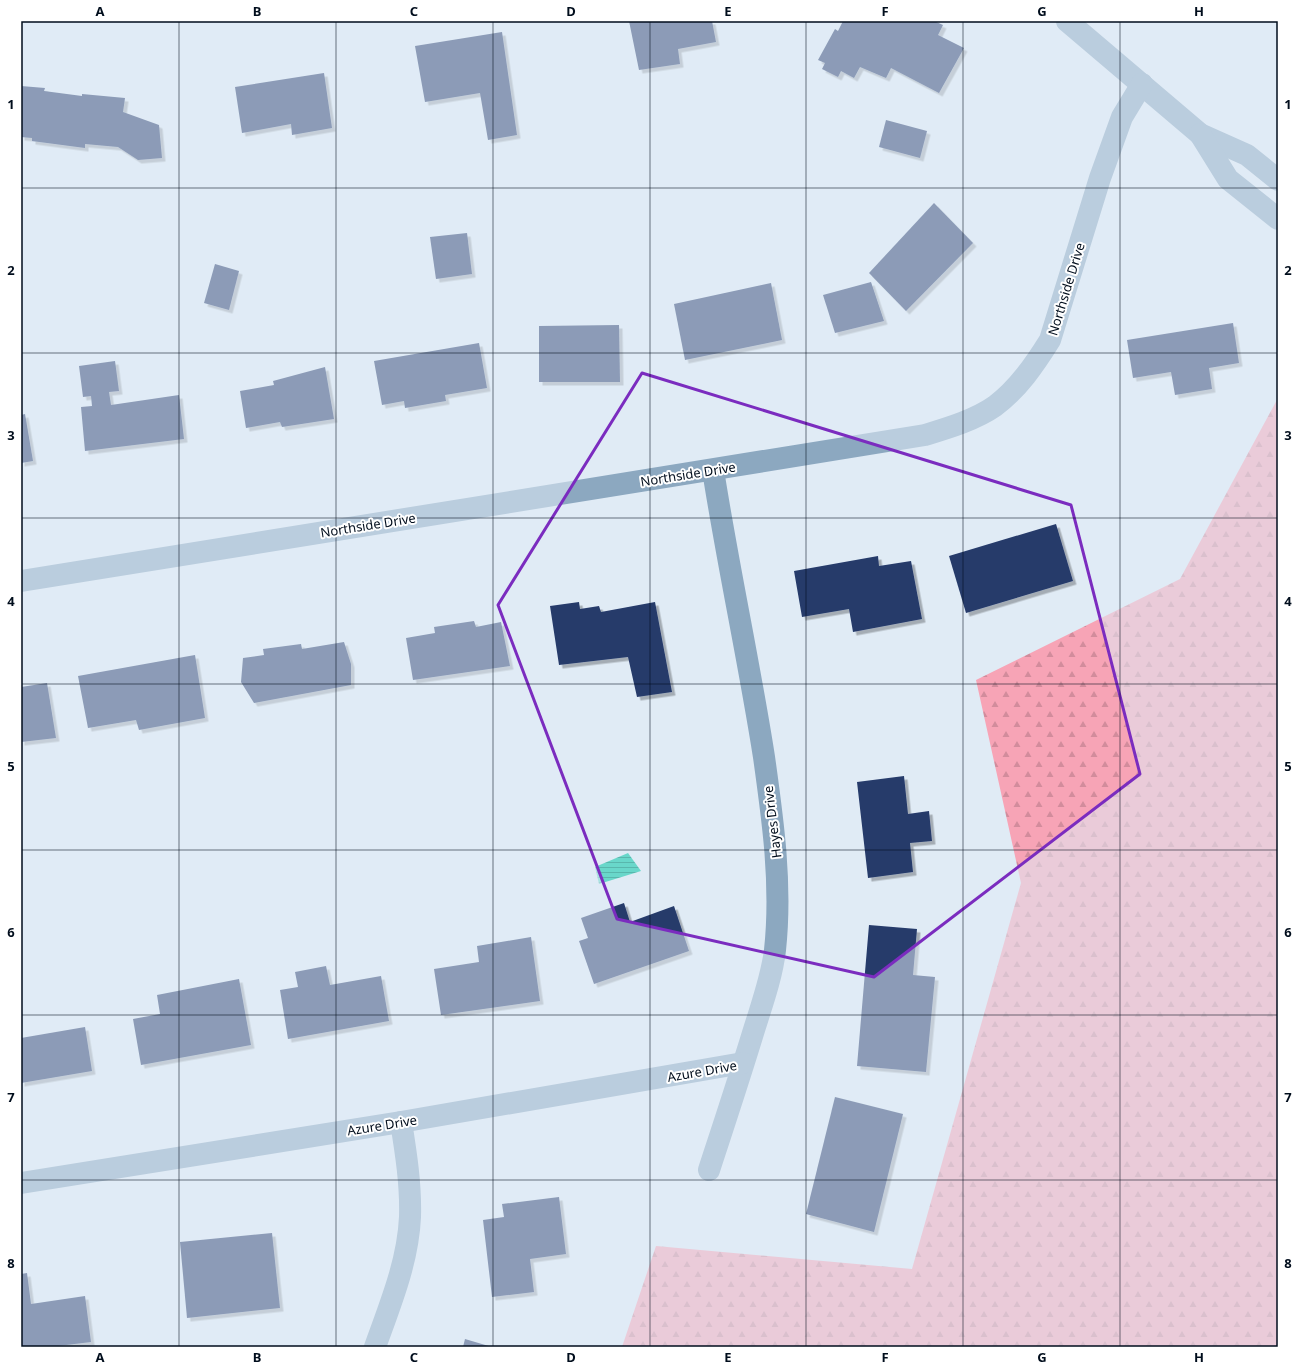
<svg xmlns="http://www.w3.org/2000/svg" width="1299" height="1368" viewBox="0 0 1299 1368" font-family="'Noto Sans',sans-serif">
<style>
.forest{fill:url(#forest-firs)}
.water{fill:url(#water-rules)}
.building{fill:#263b6b;filter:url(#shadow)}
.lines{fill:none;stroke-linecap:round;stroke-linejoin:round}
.minor{stroke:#8ca8c0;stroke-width:22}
.marked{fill:none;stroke:#7b2cbf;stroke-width:3;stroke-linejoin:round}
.grid{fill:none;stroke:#000d1c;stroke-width:1;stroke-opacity:0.55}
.labels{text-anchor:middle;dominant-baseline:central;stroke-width:4;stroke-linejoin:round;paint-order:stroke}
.street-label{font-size:13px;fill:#000d1c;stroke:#fff}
.neatline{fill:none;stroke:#000d1c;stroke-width:1.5}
.grid-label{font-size:13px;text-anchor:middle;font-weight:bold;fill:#000d1c}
</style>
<defs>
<pattern id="forest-firs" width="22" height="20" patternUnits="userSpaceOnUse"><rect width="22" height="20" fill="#f7a4b6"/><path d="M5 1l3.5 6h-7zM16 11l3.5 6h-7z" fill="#d28c9c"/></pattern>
<pattern id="water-rules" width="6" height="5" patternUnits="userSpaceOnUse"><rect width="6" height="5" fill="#69d7ca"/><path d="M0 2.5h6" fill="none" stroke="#59b7ad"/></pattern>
<filter id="shadow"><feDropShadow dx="3.5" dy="3.5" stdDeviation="0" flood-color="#0004"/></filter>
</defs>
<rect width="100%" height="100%" fill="#e0ebf5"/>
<!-- forest -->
<polygon class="forest" points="1278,398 1278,1347 622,1347 656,1246 912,1269 1021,883 976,680 1180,579"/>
<!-- water -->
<polygon class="water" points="628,853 641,871 599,884 595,867"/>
<!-- building -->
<g class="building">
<polygon points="629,21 712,21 716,42 678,49 680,64 639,70"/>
<polygon points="843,21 934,21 943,25 938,35 964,48 939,93 891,68 886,78 860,67 854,78 841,71 838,77 822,69 825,63 818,60 835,29 838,31"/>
<polygon points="502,32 517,135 488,140 480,93 425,102 415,46"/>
<polygon points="324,73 332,128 292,135 291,124 242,133 235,87"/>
<polygon points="21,86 45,88 44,91 82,96 82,94 125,98 123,112 159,125 162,158 138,160 118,147 85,144 85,148 32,141 32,138 21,137"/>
<polygon points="886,120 927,131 920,158 879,147"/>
<polygon points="934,203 973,243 906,311 869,273"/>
<polygon points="467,233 472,274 436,279 430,237"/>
<polygon points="215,264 239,271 229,310 204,303"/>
<polygon points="871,282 884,321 835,333 823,295"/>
<polygon points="771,283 782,340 685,360 674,304"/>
<polygon points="1233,323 1239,363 1209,368 1212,389 1175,395 1171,372 1133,378 1127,340"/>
<polygon points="619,325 620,382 539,382 539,326"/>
<polygon points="479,343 487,388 445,395 446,401 405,408 404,401 382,405 374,361"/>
<polygon points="115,361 119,391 109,392 111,405 179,395 184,439 85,451 81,407 92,406 91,396 83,397 79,366"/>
<polygon points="325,367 334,419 282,427 280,422 246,428 240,391 274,385 273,381"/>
<polygon points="25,414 33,461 21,463 21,415"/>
<polygon points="1056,524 1073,581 966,613 949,556"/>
<polygon points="878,556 879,566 911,561 922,619 853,632 849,609 802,617 794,571"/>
<polygon points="579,602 580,609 599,606 601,612 655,602 672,692 637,697 628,657 559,665 550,606"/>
<polygon points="474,621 476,627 501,622 510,666 413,680 406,638 435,633 434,627"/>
<polygon points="344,642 351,664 351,685 254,703 241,682 243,658 264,655 263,649 301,644 302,649"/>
<polygon points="195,655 205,718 139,730 136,720 88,728 78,676"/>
<polygon points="47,683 56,738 21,742 21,687"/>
<polygon points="904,776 908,814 929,811 932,841 910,843 913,872 868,878 857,782"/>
<polygon points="624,903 630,922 674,906 689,951 594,984 579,941 588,938 581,918"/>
<polygon points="869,925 917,929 913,975 935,977 926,1072 857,1066"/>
<polygon points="531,937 540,1001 441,1015 434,969 479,962 477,946"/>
<polygon points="326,966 330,985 381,976 389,1021 288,1039 280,990 298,987 295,972"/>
<polygon points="239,979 251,1045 141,1065 133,1019 160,1014 157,995"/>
<polygon points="85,1027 92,1071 21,1083 21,1038"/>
<polygon points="835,1097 903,1114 874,1232 806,1214"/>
<polygon points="559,1197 566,1254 530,1259 534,1292 492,1297 483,1220 504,1217 502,1204"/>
<polygon points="272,1233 280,1308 187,1318 180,1242"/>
<polygon points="27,1273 31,1304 85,1296 91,1342 50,1347 22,1347 21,1274"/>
<polygon points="465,1339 492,1347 463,1347"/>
</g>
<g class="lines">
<!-- minor -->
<g class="minor">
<polyline points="1067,21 1200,134 1247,155 1278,180"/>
<polyline points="1200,134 1228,179 1278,219"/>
<path d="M 21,581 L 925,435 C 948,428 975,420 995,406 C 1018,389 1035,364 1050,340 L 1100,178 L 1122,117 L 1142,84"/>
<path d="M 709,1170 C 724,1124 739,1079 753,1033 C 761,1007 772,977 775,950 C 782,885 773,821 764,757 C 749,661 728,566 713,470"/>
<polyline points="21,1183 401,1122 743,1063"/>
<path d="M 375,1347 C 390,1305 408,1262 410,1217 C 411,1185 406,1153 401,1122"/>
</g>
</g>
<!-- marked area -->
<path d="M0 0H1299V1368H0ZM 642,373 L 1071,505 L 1140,774 L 874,977 L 617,919 L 498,605 Z" fill="#e0ebf5" fill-opacity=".55" fill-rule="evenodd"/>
<path class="marked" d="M 642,373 L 1071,505 L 1140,774 L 874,977 L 617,919 L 498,605 Z"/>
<!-- grid -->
<path class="grid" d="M 179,21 L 179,1347M 336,21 L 336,1347M 493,21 L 493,1347M 650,21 L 650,1347M 806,21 L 806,1347M 963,21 L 963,1347M 1120,21 L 1120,1347M 21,188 L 1278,188M 21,353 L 1278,353M 21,518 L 1278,518M 21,684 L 1278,684M 21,850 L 1278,850M 21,1015 L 1278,1015M 21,1180 L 1278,1180"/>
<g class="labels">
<!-- street labels -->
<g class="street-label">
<text transform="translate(1066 289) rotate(-73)">Northside Drive</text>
<text transform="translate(688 474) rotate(-9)">Northside Drive</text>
<text transform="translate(368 525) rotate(-9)">Northside Drive</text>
<text transform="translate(772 822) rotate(-97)">Hayes Drive</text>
<text transform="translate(702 1071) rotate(-10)">Azure Drive</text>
<text transform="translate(382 1125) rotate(-9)">Azure Drive</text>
</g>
</g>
<!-- border -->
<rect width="1299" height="1368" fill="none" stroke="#ffffff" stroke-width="44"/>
<rect x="22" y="22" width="1255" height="1324" class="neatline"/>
<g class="grid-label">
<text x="100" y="16">A</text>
<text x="257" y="16">B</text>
<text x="414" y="16">C</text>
<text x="571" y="16">D</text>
<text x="728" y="16">E</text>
<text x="885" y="16">F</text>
<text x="1042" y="16">G</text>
<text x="1199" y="16">H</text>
<text x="11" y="109">1</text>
<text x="1288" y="109">1</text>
<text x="11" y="275">2</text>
<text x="1288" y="275">2</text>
<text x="11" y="440">3</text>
<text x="1288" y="440">3</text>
<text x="11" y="606">4</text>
<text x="1288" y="606">4</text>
<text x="11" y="771">5</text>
<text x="1288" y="771">5</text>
<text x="11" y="937">6</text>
<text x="1288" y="937">6</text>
<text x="11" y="1102">7</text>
<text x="1288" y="1102">7</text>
<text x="11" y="1268">8</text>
<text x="1288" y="1268">8</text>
<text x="100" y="1362">A</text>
<text x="257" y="1362">B</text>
<text x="414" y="1362">C</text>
<text x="571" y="1362">D</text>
<text x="728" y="1362">E</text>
<text x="885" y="1362">F</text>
<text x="1042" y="1362">G</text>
<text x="1199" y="1362">H</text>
</g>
</svg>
